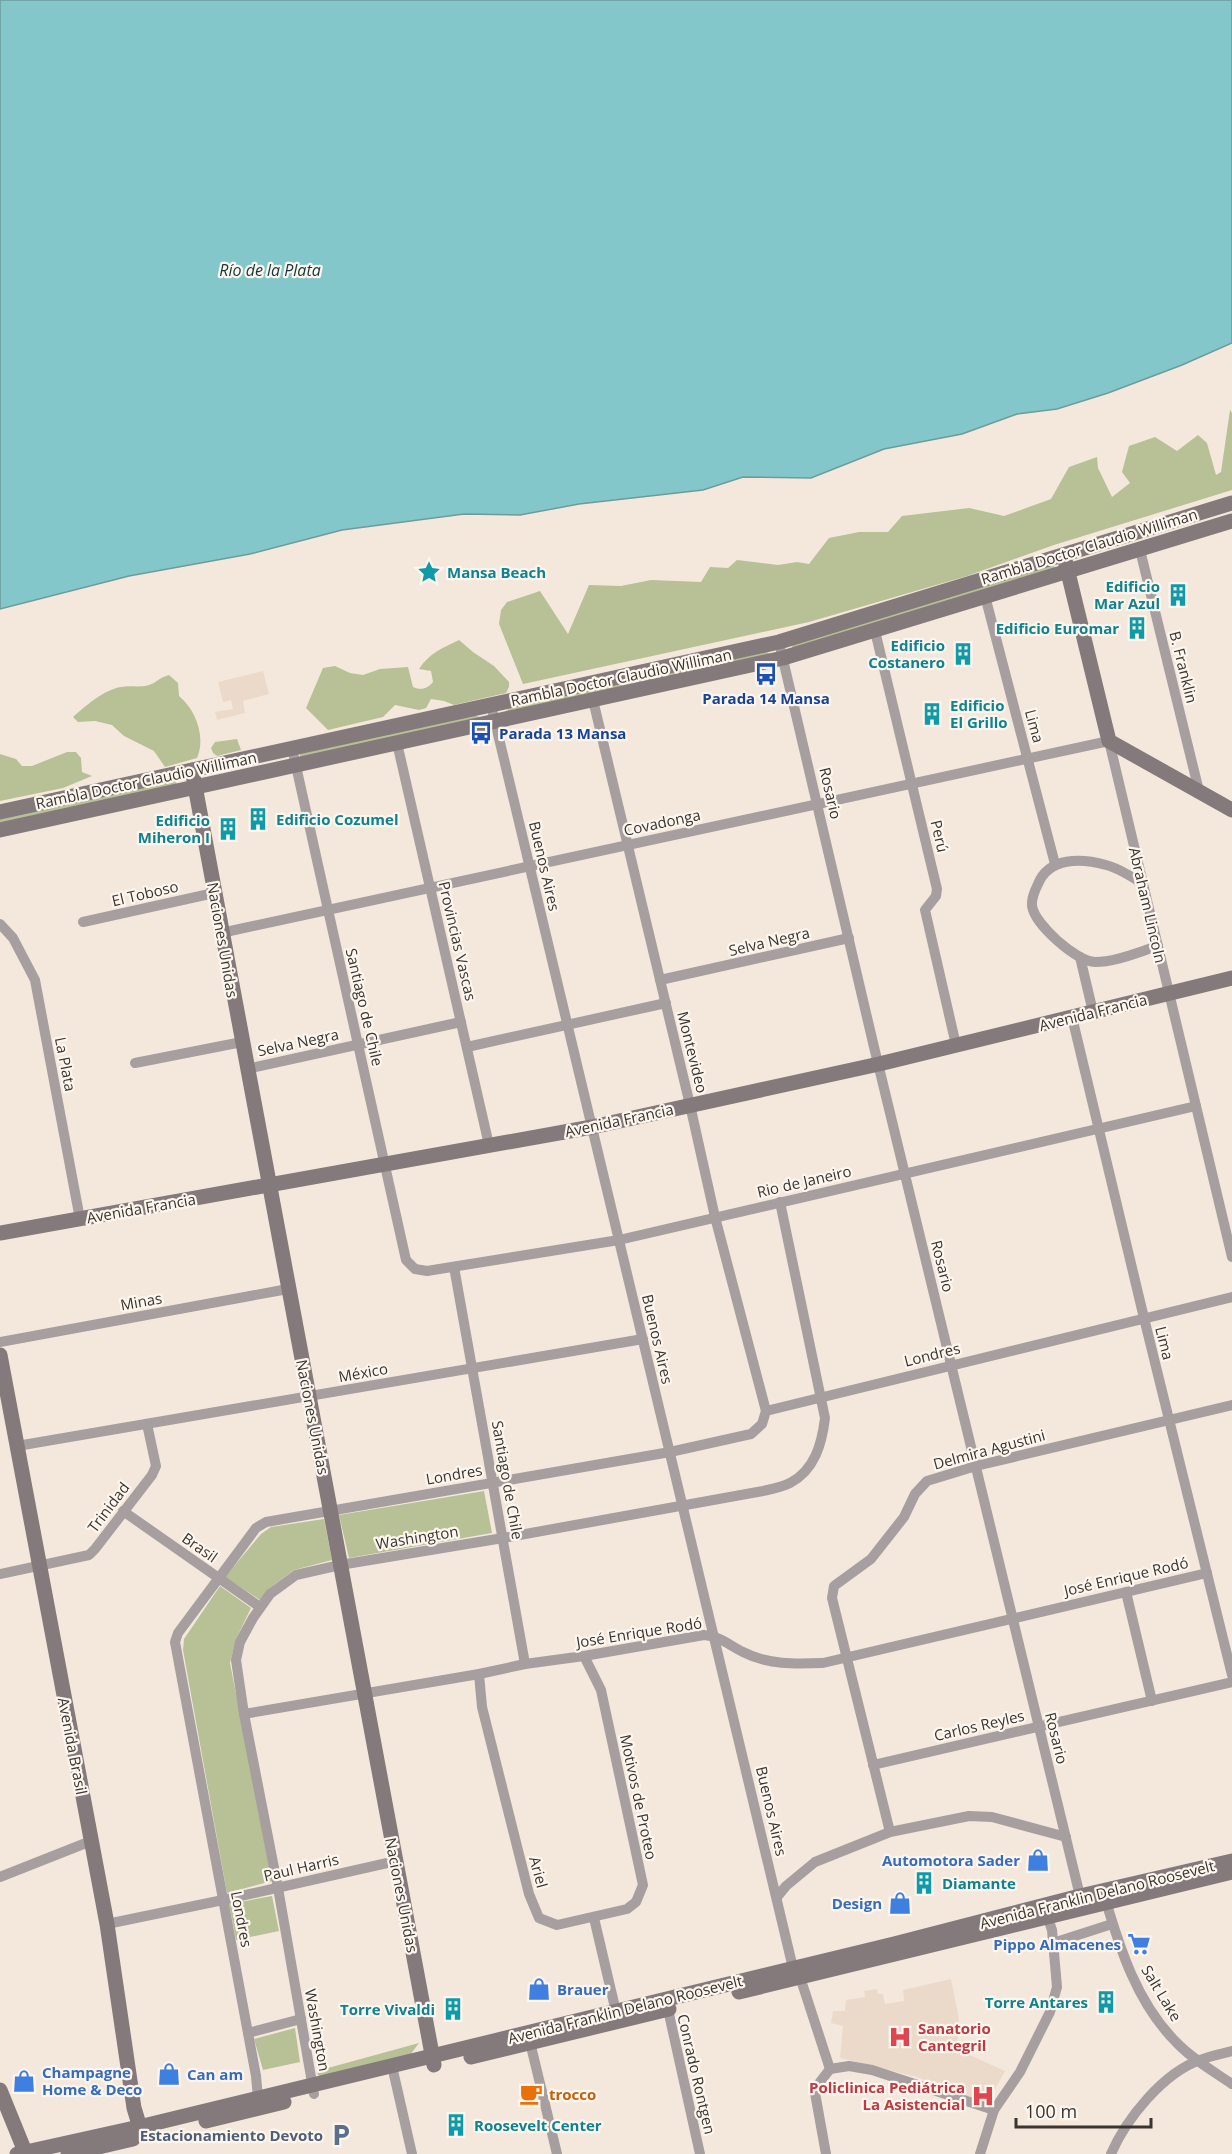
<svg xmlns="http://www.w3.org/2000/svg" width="1232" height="2154" viewBox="0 0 1232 2154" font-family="'Open Sans',sans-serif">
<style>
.built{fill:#ebdac9}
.green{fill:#b7c195}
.water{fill:#83c7cb;stroke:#6d9b9c;stroke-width:1.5}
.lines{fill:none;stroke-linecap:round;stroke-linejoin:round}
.street{stroke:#a69e9f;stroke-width:10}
.secondary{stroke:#84797b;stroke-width:15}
.labels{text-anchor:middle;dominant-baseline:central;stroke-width:4.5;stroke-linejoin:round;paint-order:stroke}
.street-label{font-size:15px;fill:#393530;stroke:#fdf6ef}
.culture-label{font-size:15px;font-weight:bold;fill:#0d838f;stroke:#fdf6ef;text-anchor:end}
.transit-label{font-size:15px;font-weight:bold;fill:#164399;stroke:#fdf6ef}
.shop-label{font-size:15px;font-weight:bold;fill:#366cbe;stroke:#fdf6ef;text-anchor:end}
.health-label{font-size:15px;font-weight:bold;fill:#be3a42;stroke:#fdf6ef;text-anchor:start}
.food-label{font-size:15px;font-weight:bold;fill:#c56008;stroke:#fdf6ef;text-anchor:start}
.service-label{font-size:15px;font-weight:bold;fill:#4e5e75;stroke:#fdf6ef;text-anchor:end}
.water-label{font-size:16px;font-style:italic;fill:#16383a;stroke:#fdf6ef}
</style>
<rect width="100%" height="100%" fill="#f4e8dc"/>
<!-- built -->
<g class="built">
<polygon points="263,671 269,694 243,701 245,713 217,720 215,712 233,709 231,700 223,702 218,682"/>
<polygon points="951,1979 959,2019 957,2049 1005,2071 986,2105 917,2077 840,2058 843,2026 831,2023 833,2011 845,2011 846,2000 865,1997 864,1991 877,1989 878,1994 883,1994 885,2004 904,2001 903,1990"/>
</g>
<!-- green -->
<g class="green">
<polygon points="1230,410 1232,413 1232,490 1054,545 967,576 809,622 523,684 499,624 501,610 507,602 540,591 568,634 589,585 621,586 651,580 701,582 710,567 728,568 737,560 778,565 797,562 809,564 829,538 859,532 888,532 902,516 969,508 1004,516 1051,499 1069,467 1097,457 1098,468 1112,497 1130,483 1122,472 1129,446 1155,437 1177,451 1198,435 1207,443 1216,475 1221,472"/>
<polygon points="1053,565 1055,568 793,649 792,647 793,644"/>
<path d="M 459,640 L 473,652 L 494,666 L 509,682 L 509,687 L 506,693 L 454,705 L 444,701 L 431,699 L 426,708 L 419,710 L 395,705 L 383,717 L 328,730 L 306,708 L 323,668 L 335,666 L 350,673 L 363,675 L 380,669 L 408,667 L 413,687 C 422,691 428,688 433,682 L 431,671 L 419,669 C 428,654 444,647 459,640 Z"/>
<polygon points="767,652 770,654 507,712 506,711 513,706"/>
<path d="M 169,675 L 178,683 L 179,696 C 196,710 206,737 197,758 L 165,767 L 154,751 L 124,736 L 112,725 L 95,721 L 78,722 L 73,717 C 84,707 105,689 121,687 C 130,685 139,688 149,685 C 156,683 160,677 169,675 Z"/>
<polygon points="472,715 480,717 479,719 300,757 300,754"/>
<polygon points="237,739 241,750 217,756 213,753 211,748 215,742"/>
<polygon points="67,752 76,752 81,758 82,772 92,776 63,788 0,801 0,754 16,759 22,766 32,766"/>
<polygon points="174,780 177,784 0,825 0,817"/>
<polygon points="484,1491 492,1533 349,1558 339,1515"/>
<polygon points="324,1519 332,1560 294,1570 271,1587 260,1600 225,1577 261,1534 271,1527"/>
<polygon points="220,1586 251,1608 236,1639 230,1663 272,1881 227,1893 183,1650 184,1639"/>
<polygon points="272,1896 279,1931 236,1940 229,1904"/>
<polygon points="295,2028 300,2062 263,2070 254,2039"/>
<polygon points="419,2043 410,2055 322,2077 318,2075 317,2071"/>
</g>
<!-- water -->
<polygon class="water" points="0,0 1232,0 1232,343 1182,365 1108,393 1057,409 1017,414 962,434 884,449 811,478 743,477 703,490 579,504 520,515 464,514 342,530 250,554 129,576 0,609"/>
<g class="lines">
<!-- street -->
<g class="street">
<polyline points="1140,550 1199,791"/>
<polyline points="985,596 1055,864"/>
<polyline points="875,631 937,889 936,896 925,910 956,1045"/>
<polyline points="781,651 874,1047 1080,1896"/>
<polyline points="593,700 690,1105 715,1217 766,1411"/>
<polyline points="491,705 793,1968 800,1977 830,2069"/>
<polyline points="397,743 489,1145"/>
<polyline points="292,748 406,1260 415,1269 427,1271 619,1240 1196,1106"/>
<path d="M 1143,884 C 1132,877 1119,868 1106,865 C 1081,858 1049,857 1038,884 C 1035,890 1031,898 1032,906 C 1035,925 1076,961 1095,962 C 1116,962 1138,952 1158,946"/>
<polyline points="83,922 214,893"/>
<polyline points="0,924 13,938 35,980 80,1219"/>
<polyline points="221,933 1109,741 1232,1257"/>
<polyline points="1080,957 1093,1012"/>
<polyline points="660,980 849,938"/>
<polyline points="1072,1017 1144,1318 1232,1675"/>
<polyline points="467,1047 666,1003"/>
<polyline points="135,1063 242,1042"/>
<polyline points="247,1069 461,1022"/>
<polyline points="454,1267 525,1664"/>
<polyline points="0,1342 288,1289"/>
<polyline points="17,1446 643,1339"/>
<polyline points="123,1511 260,1607"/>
<polyline points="0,1574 89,1555 95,1549 152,1475 156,1466 147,1424"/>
<polyline points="1126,1592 1152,1701"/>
<polyline points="479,1674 482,1707 529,1894 539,1918 557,1925 627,1909 636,1902 643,1885 601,1690 584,1656"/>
<path d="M 244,1714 L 479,1674 L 525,1664 L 584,1656 L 704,1635 C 720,1636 730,1646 743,1652 C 768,1665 795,1664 823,1663 L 1207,1573"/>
<polyline points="873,1765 1232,1682"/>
<polyline points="890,1832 832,1598 834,1586 871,1559 904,1517 915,1494 927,1481 976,1466 1232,1405"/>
<polyline points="0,1877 91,1841"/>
<polyline points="777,1897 786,1886 815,1862 890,1832 969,1816 992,1817 1066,1837"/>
<path d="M 1105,1898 C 1120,1949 1137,2003 1176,2042 C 1192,2059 1213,2071 1232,2084"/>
<polyline points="594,1918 617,2016"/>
<polyline points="107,1924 223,1900 396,1861"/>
<polyline points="1053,1943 1112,1924"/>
<polyline points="667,2005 700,2154"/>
<polyline points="248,2033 301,2019"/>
<polyline points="529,2038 557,2154"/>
<polyline points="392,2066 412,2154"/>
<polyline points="830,2069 849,2066 872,2070 994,2110"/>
<path d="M 314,2094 L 278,1888 L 244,1714 L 236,1660 L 240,1642 L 253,1618 L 270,1594 L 296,1575 L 340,1565 L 503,1538 L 763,1491 C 772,1489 782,1487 790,1483 C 815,1470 822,1443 825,1418 L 780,1202"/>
<polyline points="258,2098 256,2076 175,1642 178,1633 256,1528 266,1522 670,1452 751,1434 762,1424 766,1411 1232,1297"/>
<polyline points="826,2154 815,2093 820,2082 830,2069"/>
<polyline points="980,2154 994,2110 1020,2072 1050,2012 1057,1987 1052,1930 1046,1913"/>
<path d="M 1111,2154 C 1126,2119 1163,2073 1200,2060 C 1210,2056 1221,2054 1232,2051"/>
</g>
<!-- secondary -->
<g class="secondary">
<polyline points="1065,560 1109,741 1232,810"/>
<polyline points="192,770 434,2065"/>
<polyline points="0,812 779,642 1232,503"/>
<polyline points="0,830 783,658 1232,521"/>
<polyline points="0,1233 592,1127 879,1064 1232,978"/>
<polyline points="0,1355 107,1924 134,2108 142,2134"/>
<polyline points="739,1992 1232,1872"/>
<polyline points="471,2057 669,2009"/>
<polyline points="0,2090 26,2154"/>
<polyline points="206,2121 284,2102"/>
<polyline points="17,2154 139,2127 894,1944 1080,1896 1232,1861"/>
<polyline points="68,2154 133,2139"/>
</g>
</g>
<!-- icons -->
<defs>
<g id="sight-bare" transform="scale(1.8)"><path d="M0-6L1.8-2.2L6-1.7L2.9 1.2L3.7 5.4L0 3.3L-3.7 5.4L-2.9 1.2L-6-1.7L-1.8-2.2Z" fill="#0f9aa8" stroke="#fdf6ef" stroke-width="2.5" paint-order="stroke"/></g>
<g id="building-bare" transform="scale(1.8)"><path d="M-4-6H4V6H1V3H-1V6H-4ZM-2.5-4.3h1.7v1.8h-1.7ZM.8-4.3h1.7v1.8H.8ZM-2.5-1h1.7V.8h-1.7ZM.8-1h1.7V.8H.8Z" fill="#0f9aa8" stroke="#fdf6ef" stroke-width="2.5" paint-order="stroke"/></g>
<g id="bus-bare" transform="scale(1.8)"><path d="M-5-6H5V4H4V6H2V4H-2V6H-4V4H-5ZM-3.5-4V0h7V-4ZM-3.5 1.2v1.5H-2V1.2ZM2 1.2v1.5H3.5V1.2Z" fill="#1a4fb4" stroke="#fdf6ef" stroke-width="2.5" paint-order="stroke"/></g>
<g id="shop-bare" transform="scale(1.8)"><path d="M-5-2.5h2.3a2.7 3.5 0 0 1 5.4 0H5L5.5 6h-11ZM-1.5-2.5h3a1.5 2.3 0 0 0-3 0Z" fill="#3f7fe0" stroke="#fdf6ef" stroke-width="2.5" paint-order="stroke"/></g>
<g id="supermarket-bare" transform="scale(1.8)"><path d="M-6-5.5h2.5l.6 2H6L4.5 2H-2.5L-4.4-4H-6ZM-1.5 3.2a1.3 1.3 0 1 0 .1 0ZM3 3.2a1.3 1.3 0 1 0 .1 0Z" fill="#3f7fe0" stroke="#fdf6ef" stroke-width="2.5" paint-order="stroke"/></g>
<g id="hospital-bare" transform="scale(1.8)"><path d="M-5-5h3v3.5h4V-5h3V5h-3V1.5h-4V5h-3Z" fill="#e0444e" stroke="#fdf6ef" stroke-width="2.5" paint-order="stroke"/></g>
<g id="cafe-bare" transform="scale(1.8)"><path d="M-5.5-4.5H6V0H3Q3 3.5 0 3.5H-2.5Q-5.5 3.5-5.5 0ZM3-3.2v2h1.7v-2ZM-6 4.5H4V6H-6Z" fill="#e8710a" stroke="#fdf6ef" stroke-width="2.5" paint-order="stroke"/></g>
<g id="parking-bare" transform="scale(1.8)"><path d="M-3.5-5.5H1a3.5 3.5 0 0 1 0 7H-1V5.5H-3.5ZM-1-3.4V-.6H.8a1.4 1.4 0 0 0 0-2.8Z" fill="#5c6f8a" stroke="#fdf6ef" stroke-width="2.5" paint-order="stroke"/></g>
</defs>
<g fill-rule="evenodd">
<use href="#sight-bare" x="429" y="572"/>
<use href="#building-bare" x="1178" y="595"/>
<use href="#building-bare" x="1137" y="628"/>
<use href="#building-bare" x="963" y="654"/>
<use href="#bus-bare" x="766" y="674"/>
<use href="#building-bare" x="932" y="714"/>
<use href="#bus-bare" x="481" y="733"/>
<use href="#building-bare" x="258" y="819"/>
<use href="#building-bare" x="228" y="829"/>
<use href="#shop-bare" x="1038" y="1860"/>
<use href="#building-bare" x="924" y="1883"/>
<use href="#shop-bare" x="900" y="1903"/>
<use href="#supermarket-bare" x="1139" y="1944"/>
<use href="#shop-bare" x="539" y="1989"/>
<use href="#building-bare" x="1106" y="2002"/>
<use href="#building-bare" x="453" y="2009"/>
<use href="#hospital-bare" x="900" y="2037"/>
<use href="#shop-bare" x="169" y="2074"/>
<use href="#shop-bare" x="24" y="2081"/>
<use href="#cafe-bare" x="531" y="2094"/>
<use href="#hospital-bare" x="983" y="2096"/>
<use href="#building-bare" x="456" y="2125"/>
<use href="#parking-bare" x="341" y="2135"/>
</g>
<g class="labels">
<!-- street labels -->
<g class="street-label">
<text transform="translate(1089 546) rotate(-17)">Rambla Doctor Claudio Williman</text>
<text transform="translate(1184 667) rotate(76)">B. Franklin</text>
<text transform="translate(621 677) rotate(-12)">Rambla Doctor Claudio Williman</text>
<text transform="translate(1035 726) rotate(75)">Lima</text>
<text transform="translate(146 780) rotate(-12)">Rambla Doctor Claudio Williman</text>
<text transform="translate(831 793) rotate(77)">Rosario</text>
<text transform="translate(662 822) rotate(-12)">Covadonga</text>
<text transform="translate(940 836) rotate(77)">Perú</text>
<text transform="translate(545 866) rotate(77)">Buenos Aires</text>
<text transform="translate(145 893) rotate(-13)">El Toboso</text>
<text transform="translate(1148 905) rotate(77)">Abraham Lincoln</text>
<text transform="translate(223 940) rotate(80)">Naciones Unidas</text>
<text transform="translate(458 941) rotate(77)">Provincias Vascas</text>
<text transform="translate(769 941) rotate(-13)">Selva Negra</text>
<text transform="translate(365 1007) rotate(77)">Santiago de Chile</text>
<text transform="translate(1093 1012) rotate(-14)">Avenida Francia</text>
<text transform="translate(298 1042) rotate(-12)">Selva Negra</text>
<text transform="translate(693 1052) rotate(76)">Montevideo</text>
<text transform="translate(66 1064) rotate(79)">La Plata</text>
<text transform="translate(619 1120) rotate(-12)">Avenida Francia</text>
<text transform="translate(804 1181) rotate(-13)">Rio de Janeiro</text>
<text transform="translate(141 1208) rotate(-10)">Avenida Francia</text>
<text transform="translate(943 1266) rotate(76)">Rosario</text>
<text transform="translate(141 1301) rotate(-10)">Minas</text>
<text transform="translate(658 1339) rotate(77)">Buenos Aires</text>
<text transform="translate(1165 1343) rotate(76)">Lima</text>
<text transform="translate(932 1354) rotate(-14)">Londres</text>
<text transform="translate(363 1372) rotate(-10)">México</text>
<text transform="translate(313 1417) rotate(79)">Naciones Unidas</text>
<text transform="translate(989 1449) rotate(-15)">Delmira Agustini</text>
<text transform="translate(454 1474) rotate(-10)">Londres</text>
<text transform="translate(508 1480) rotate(80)">Santiago de Chile</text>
<text transform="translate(108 1507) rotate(-53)">Trinidad</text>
<text transform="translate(417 1537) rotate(-9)">Washington</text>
<text transform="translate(200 1547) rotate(35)">Brasil</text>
<text transform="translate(1126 1576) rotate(-13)">José Enrique Rodó</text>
<text transform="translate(639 1632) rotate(-9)">José Enrique Rodó</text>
<text transform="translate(979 1725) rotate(-13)">Carlos Reyles</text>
<text transform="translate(1057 1738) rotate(76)">Rosario</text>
<text transform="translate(73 1746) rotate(79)">Avenida Brasil</text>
<text transform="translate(639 1797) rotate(78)">Motivos de Proteo</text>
<text transform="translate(772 1811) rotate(77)">Buenos Aires</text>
<text transform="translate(301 1867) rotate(-13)">Paul Harris</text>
<text transform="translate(539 1872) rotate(75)">Ariel</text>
<text transform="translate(1097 1894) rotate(-14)">Avenida Franklin Delano Roosevelt</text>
<text transform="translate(402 1895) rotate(79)">Naciones Unidas</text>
<text transform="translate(242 1919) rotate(79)">Londres</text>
<text transform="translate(1162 1993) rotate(59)">Salt Lake</text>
<text transform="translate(625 2009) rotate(-14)">Avenida Franklin Delano Roosevelt</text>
<text transform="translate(318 2030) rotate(80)">Washington</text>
<text transform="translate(697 2074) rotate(77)">Conrado Rontgen</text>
</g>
<!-- culture labels -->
<g class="culture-label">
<text x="447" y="572" text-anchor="start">Mansa Beach</text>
<text x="1160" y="586">Edificio<tspan x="1160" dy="17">Mar Azul</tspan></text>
<text x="1119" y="628">Edificio Euromar</text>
<text x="945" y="645">Edificio<tspan x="945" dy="17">Costanero</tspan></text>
<text x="950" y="705" text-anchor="start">Edificio<tspan x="950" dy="17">El Grillo</tspan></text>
<text x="276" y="819" text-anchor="start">Edificio Cozumel</text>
<text x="210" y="820">Edificio<tspan x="210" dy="17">Miheron I</tspan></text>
<text x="942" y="1883" text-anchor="start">Diamante</text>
<text x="1088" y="2002">Torre Antares</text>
<text x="435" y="2009">Torre Vivaldi</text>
<text x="474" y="2125" text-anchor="start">Roosevelt Center</text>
</g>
<!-- transit labels -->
<g class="transit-label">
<text x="766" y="698">Parada 14 Mansa</text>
<text x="499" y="733" text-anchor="start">Parada 13 Mansa</text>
</g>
<!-- shop labels -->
<g class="shop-label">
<text x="1020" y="1860">Automotora Sader</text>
<text x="882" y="1903">Design</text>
<text x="1121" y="1944">Pippo Almacenes</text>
<text x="557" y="1989" text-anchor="start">Brauer</text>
<text x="42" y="2072" text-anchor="start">Champagne<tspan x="42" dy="17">Home &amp; Deco</tspan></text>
<text x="187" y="2074" text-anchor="start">Can am</text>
</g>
<!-- health labels -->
<g class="health-label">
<text x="918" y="2028">Sanatorio<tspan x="918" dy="17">Cantegril</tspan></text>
<text x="965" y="2087" text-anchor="end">Policlinica Pediátrica<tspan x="965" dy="17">La Asistencial</tspan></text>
</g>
<!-- food labels -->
<g class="food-label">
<text x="549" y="2094">trocco</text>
</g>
<!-- service labels -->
<g class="service-label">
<text x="323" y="2135">Estacionamiento Devoto</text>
</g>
<!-- water labels -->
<g class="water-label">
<text x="270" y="270">Río de la Plata</text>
</g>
</g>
<!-- scale -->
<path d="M1016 2118v9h135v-9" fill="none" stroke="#393530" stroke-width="3"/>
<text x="1025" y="2118" font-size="18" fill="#393530" stroke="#fdf6ef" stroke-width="4.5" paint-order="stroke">100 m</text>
</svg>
